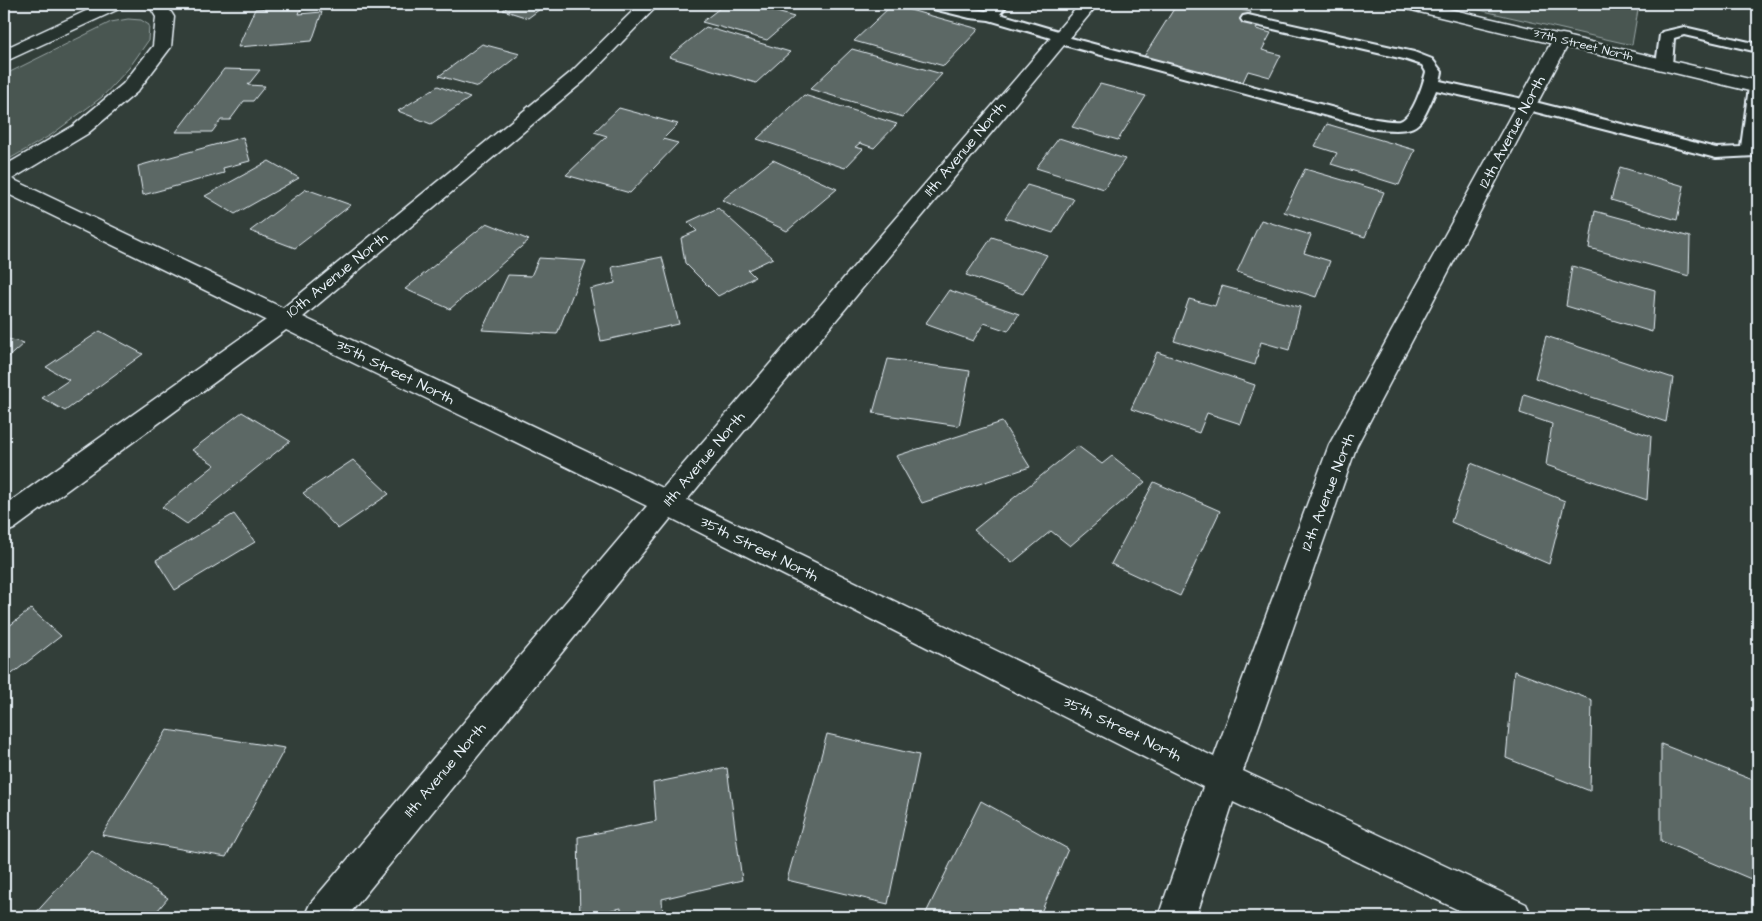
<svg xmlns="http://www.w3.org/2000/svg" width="1762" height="921" viewBox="0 0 1762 921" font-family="'Architects Daughter',sans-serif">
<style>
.green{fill:#495651;stroke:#98a4a4}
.building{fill:#5c6865;stroke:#e8f1f8}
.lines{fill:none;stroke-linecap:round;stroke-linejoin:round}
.service-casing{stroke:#e8f1f8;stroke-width:4}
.minor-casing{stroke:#e8f1f8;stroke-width:3}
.tertiary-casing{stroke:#e8f1f8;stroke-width:3}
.service{fill:#26332d;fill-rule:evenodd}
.minor{fill:#26332d;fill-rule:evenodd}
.tertiary{fill:#26332d;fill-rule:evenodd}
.labels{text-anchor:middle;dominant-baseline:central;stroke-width:4.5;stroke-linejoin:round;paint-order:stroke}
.far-street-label{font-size:12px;fill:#e8f1f8;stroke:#26332d}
.street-label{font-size:15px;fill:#e8f1f8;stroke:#26332d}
</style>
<rect width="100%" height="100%" fill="#323e39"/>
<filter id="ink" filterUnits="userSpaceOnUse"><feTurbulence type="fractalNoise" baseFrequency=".02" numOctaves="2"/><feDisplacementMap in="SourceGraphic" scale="10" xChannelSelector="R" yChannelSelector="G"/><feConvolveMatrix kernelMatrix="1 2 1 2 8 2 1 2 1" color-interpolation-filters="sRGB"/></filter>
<g filter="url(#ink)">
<!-- green -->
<g class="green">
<polygon points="1453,4 1639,4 1632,45"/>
<polygon points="128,19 141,20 149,25 148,41 129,68 102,97 51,135 4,162 4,75 111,22"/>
</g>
<!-- building -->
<g class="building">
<polygon points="513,4 547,4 528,18 503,10"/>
<polygon points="725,4 749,4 794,17 767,40 702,22"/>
<polygon points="951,4 986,4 979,11"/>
<polygon points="1177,4 1238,4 1235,8 1251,12 1247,19 1260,22 1256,29 1271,33 1262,50 1281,55 1270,77 1248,71 1242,84 1143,58"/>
<polygon points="302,5 299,14 322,12 312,41 238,47 255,9"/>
<polygon points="892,5 979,29 944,66 854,41"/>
<polygon points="706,27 790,52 756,83 669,57"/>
<polygon points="482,44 520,54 478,87 439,76"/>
<polygon points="852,49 942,74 903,117 810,89"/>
<polygon points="224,69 260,70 248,85 265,86 253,101 244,101 230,120 221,120 212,132 176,132"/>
<polygon points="1100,84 1146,96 1118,140 1072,127"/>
<polygon points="438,86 470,98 431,124 398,111"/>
<polygon points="804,95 897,124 874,148 860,143 855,147 863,149 845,168 757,139"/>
<polygon points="619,108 678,124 663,139 678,143 630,193 566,175 607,136 594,132"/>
<polygon points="1327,124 1415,150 1399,185 1331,164 1337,153 1315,146"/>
<polygon points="243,137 250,161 223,168 224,173 143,195 138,166"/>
<polygon points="1059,138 1125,159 1104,189 1036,168"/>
<polygon points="773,160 837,189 787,231 722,200"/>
<polygon points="269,161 299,178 235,214 205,196"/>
<polygon points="1620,167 1684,186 1677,220 1611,200"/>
<polygon points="1305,169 1384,192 1365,237 1284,212"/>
<polygon points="1027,185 1074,199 1053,233 1005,218"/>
<polygon points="306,189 351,205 295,248 250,231"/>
<polygon points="718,208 773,258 748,270 755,277 718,296 685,263 681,238 697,231 688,222"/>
<polygon points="1595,211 1690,237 1689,276 1589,248"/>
<polygon points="1261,220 1311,235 1304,253 1330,261 1316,297 1237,272"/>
<polygon points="487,223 529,240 450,309 405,289"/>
<polygon points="992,237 1047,255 1023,294 966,275"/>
<polygon points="662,257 679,324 601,341 590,289 615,283 612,267"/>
<polygon points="539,258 586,261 557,334 482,330 508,275 531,276"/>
<polygon points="1572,266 1655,290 1652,332 1566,306"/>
<polygon points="1222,286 1300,307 1289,350 1261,342 1255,365 1174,341 1189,299 1215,306"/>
<polygon points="949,290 1019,314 1008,331 984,323 973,341 925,324"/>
<polygon points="100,331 143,354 65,411 42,398 69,380 46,367"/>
<polygon points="1546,336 1673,378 1666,422 1535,378"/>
<polygon points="4,338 24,343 4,361"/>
<polygon points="1157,352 1255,385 1241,424 1207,413 1199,433 1131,409"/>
<polygon points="888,359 970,371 959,426 873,413"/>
<polygon points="1524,394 1651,436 1647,500 1546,465 1552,424 1520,413"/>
<polygon points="242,412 290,441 187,524 162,507 215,465 192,450"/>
<polygon points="1002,422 1030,467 922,503 896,456"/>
<polygon points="1078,446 1102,464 1112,456 1145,482 1070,546 1051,531 1012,563 974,530"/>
<polygon points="353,460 389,494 338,529 303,493"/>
<polygon points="1471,463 1565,501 1549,564 1451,522"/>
<polygon points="1154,482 1220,511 1180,596 1111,564"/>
<polygon points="234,514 255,542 175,590 156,560"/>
<polygon points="31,609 61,636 4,680 4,630"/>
<polygon points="1514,671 1592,700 1590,791 1506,758"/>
<polygon points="167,730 285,748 226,857 102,835"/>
<polygon points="827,734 919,755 888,904 787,880"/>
<polygon points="1661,744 1758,782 1758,882 1661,841"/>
<polygon points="727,768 742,880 662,899 663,917 621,917 621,908 580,917 578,837 656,821 653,783"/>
<polygon points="981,801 1068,849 1039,917 924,917"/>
<polygon points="92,851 168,898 152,917 32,917"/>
</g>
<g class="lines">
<!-- service casing -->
<g class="service-casing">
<g id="service">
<path d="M 923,4 L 946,4 L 986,11 L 993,4 L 1008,4 L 1000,14 L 1065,33 L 1067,37 L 1376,119 C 1383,120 1393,122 1400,121 C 1413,117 1423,84 1426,72 L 1422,65 L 1404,59 L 1243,22 L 1241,19 L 1243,16 L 1248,15 L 1414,52 L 1432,59 L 1442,72 L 1440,81 L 1527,100 L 1716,148 L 1741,147 L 1749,87 L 1751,84 L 1757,82 L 1757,152 L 1755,156 L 1716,158 L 1528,110 L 1436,90 C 1419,130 1419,132 1375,129 L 1053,42 L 1051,38 L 989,20 L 970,18 L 925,7 Z"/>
<polygon points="1684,27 1758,44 1758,52 1684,35 1674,38 1672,65 1669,68 1659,68 1656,65 1660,35 1662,32"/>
</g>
</g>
<!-- minor casing -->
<g class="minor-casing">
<polygon id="minor" points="148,4 166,4 174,17 171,47 137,92 87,134 12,179 283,308 570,73 640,4 659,4 584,81 303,317 663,488 1080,4 1098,4 687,500 1214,757 1329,445 1553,39 1556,35 1562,34 1568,35 1571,39 1357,445 1243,771 1526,904 1532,917 1473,917 1233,802 1196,917 1158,917 1203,787 671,518 347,917 304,917 310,904 647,506 286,330 14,529 4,533 4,506 266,320 4,192 4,166 73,126 123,84 153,46 156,17"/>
</g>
<!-- tertiary casing -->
<g class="tertiary-casing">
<g id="tertiary">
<polygon points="101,4 124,4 121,8 4,62 4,49"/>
<polygon points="1398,4 1428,4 1758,81 1758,93 1407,9 1401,8"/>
</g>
</g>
<!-- service -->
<use href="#service" class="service"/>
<!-- minor -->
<use href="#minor" class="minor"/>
<!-- tertiary -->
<use href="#tertiary" class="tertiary"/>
</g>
</g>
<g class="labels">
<!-- far-street labels -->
<g class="far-street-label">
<text transform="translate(1583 45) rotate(14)">37th Street North</text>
</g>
<!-- street labels -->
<g class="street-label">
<text transform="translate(1512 132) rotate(-62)">12th Avenue North</text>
<text transform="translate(965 149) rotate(-50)">11th Avenue North</text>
<text transform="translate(337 275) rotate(-39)">10th Avenue North</text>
<text transform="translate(395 372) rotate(26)">35th Street North</text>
<text transform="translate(704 459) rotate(-50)">11th Avenue North</text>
<text transform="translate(1328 492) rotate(-69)">12th Avenue North</text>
<text transform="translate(759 549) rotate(26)">35th Street North</text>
<text transform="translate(1122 729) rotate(26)">35th Street North</text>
<text transform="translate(445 770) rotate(-50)">11th Avenue North</text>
</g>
</g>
<!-- margin -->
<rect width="1762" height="921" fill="none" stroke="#26332d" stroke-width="20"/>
<rect x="10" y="10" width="1742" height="901" fill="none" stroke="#e8f1f8" stroke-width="2" filter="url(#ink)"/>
</svg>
